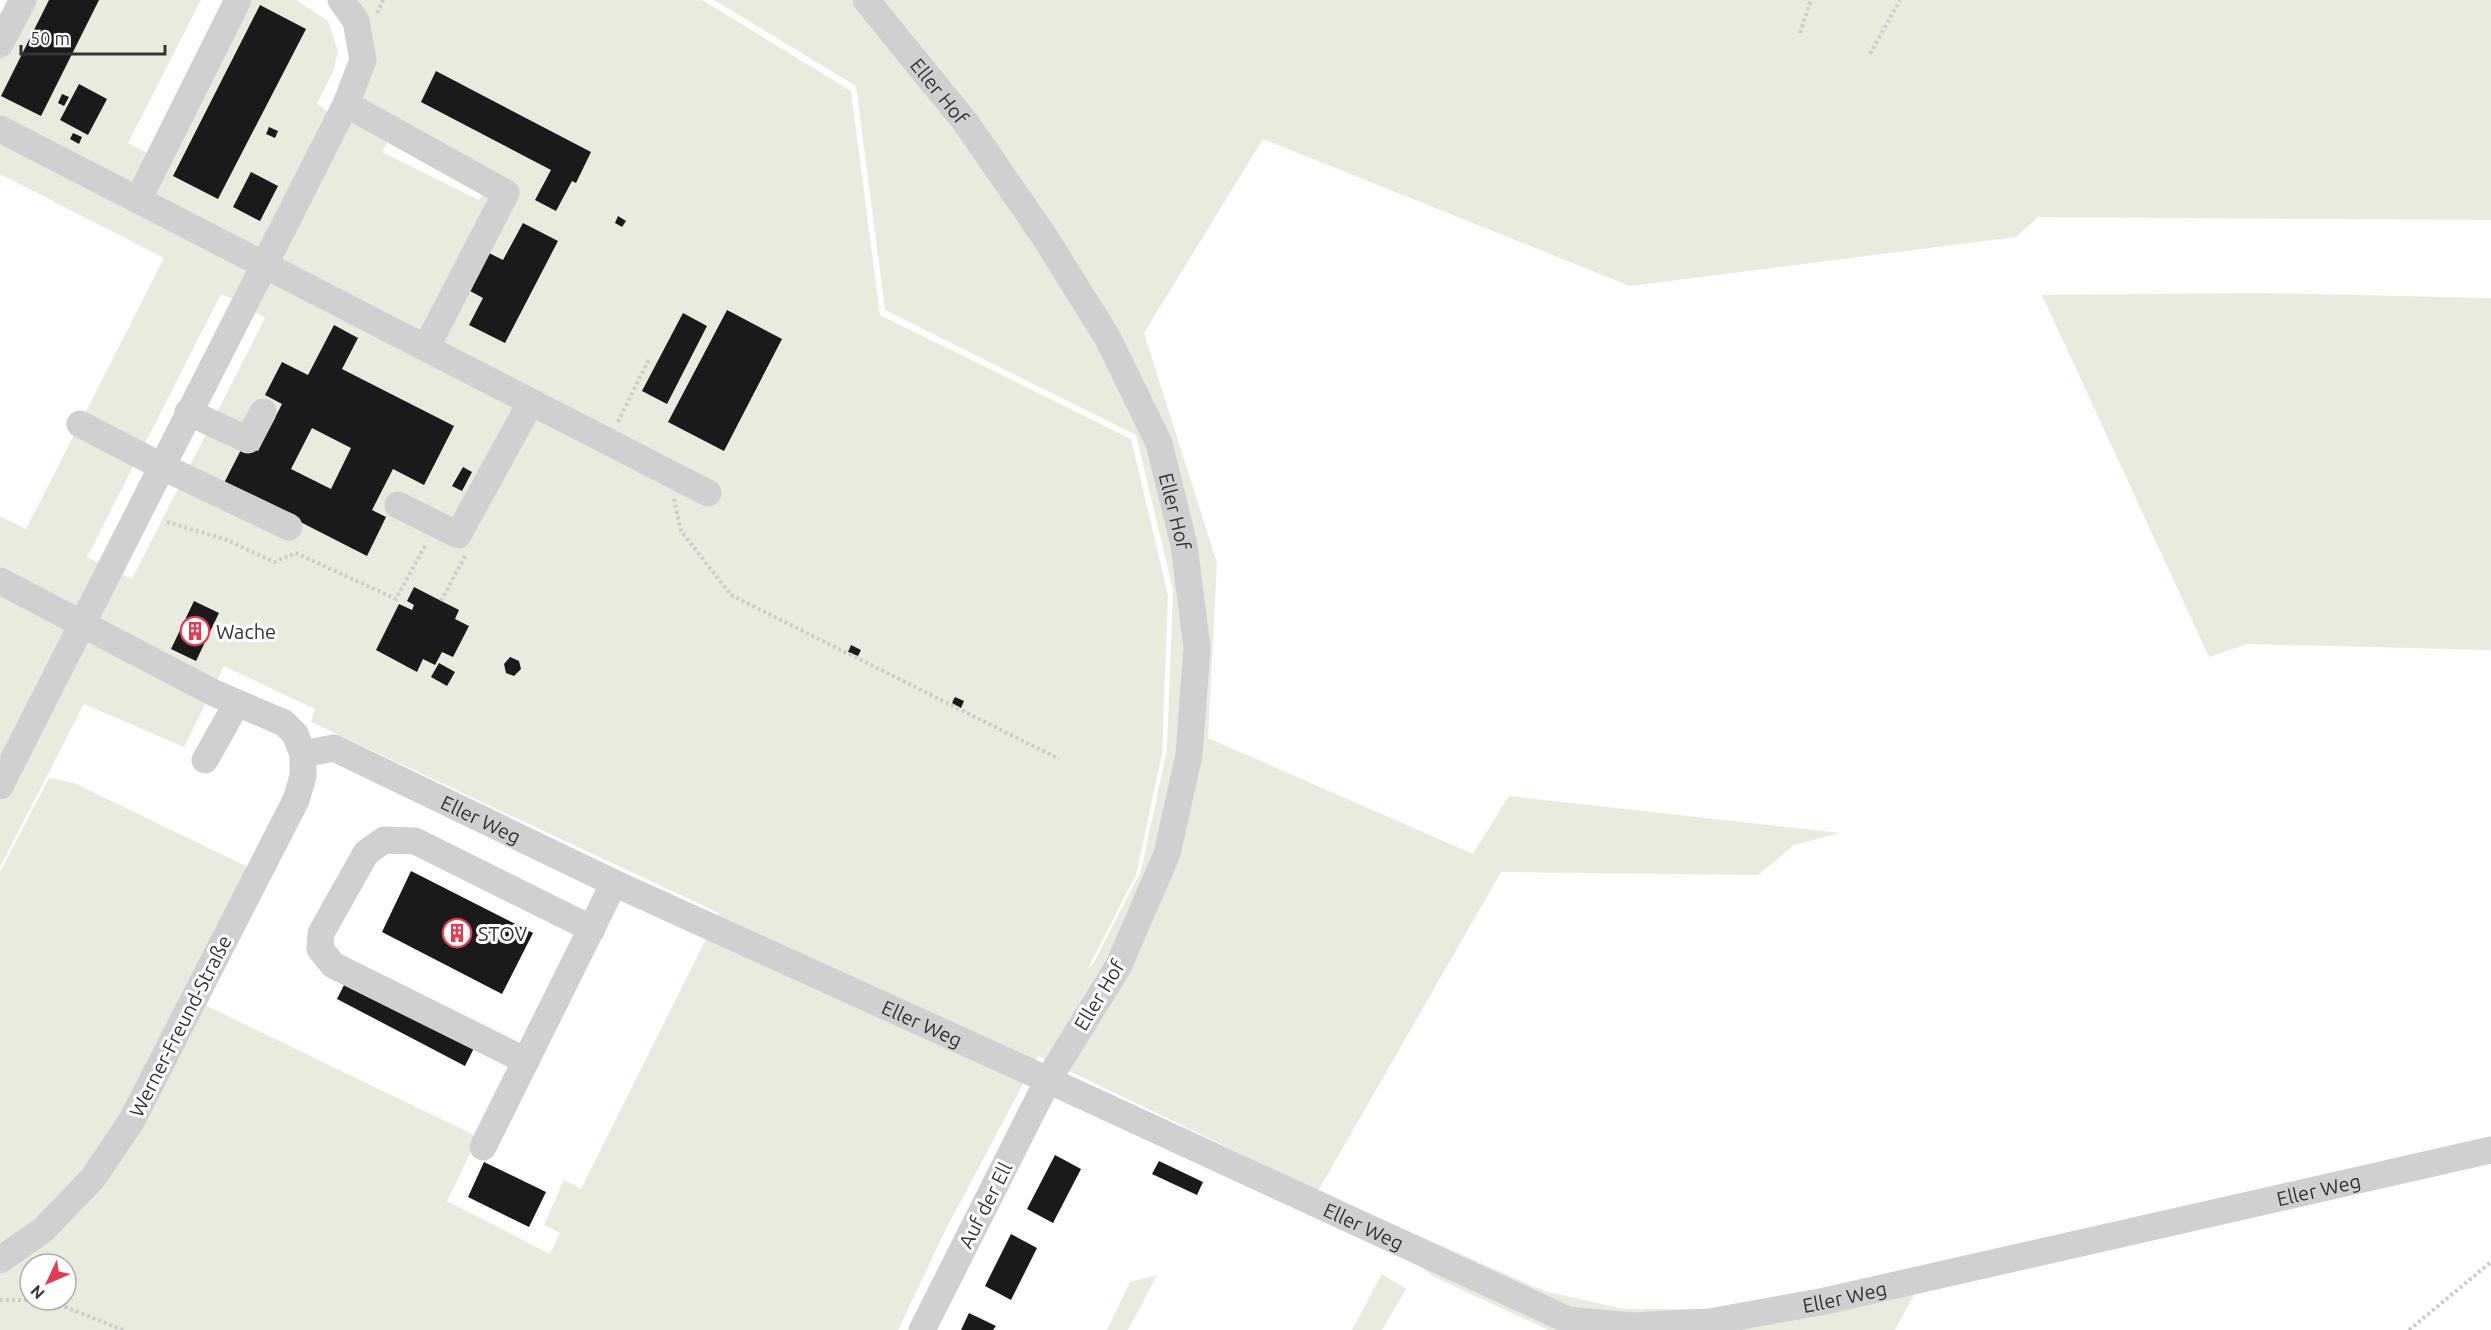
<svg xmlns="http://www.w3.org/2000/svg" width="2491" height="1330" viewBox="0 0 2491 1330" font-family="Ubuntu,sans-serif">
<style>
.green{fill:#e7ecdf;fill-rule:evenodd}
.building{fill:#1a1a1a;fill-rule:evenodd}
.lines{fill:none;stroke-linecap:round;stroke-linejoin:round}
.path{stroke:#cdcdcd;stroke-width:4;stroke-dasharray:3 3;stroke-linecap:butt}
.minor{stroke:#d0d0d0;stroke-width:27}
.labels{text-anchor:middle;dominant-baseline:central;stroke-width:6;stroke-linejoin:round;paint-order:stroke}
.street-label{font-size:20px;fill:#333;stroke:#fff}
.poi-label{font-size:20px;fill:#333;stroke:#fff;text-anchor:start}
</style>
<rect width="100%" height="100%" fill="#fff"/>
<!-- green -->
<g class="green">
<path d="M 12,0 L 201,0 L 128,143 L 147,153 L 225,0 L 296,0 L 328,21 L 338,51 L 333,72 L 317,104 L 331,114 L 352,69 L 352,34 L 328,0 L 702,0 L 851,91 L 880,315 L 1131,439 L 1168,595 L 1162,754 L 1136,875 L 1088,968 L 1093,964 L 1141,871 L 1167,750 L 1173,590 L 1136,435 L 885,310 L 856,86 L 714,0 L 2491,0 L 2491,220 L 2038,217 L 2016,237 L 1630,286 L 1263,139 L 1144,333 L 1217,563 L 1208,738 L 1473,854 L 1509,796 L 1840,833 L 1794,845 L 1758,875 L 1501,872 L 1318,1191 L 1544,1291 L 1624,1309 L 1716,1309 L 1927,1271 L 1895,1330 L 1548,1330 L 1434,1277 L 1318,1191 L 1038,1056 L 946,1229 L 898,1330 L 0,1330 L 0,872 L 49,778 L 74,783 L 250,868 L 184,995 L 478,1137 L 447,1201 L 550,1254 L 560,1233 L 544,1225 L 564,1180 L 581,1189 L 719,913 L 311,722 L 315,709 L 224,666 L 184,747 L 84,704 L 0,867 L 0,516 L 26,529 L 164,258 L 0,174 L 0,24 ZM 390,138 L 483,194 L 479,200 L 382,152 ZM 221,294 L 235,300 L 101,564 L 87,557 ZM 251,310 L 265,318 L 132,579 L 118,572 ZM 30,1264 L 66,1264 L 66,1300 L 30,1300 Z"/>
<polygon points="2259,293 2491,298 2491,650 2247,644 2209,657 2042,295"/>
<polygon points="1382,1274 1406,1289 1382,1330 1352,1330"/>
<polygon points="1157,1275 1128,1330 1107,1330 1130,1282"/>
</g>
<!-- building -->
<g class="building">
<polygon points="49,0 99,0 41,116 1,96"/>
<polygon points="260,5 306,29 218,199 173,176"/>
<polygon points="436,71 591,152 576,183 572,181 556,211 535,200 551,170 421,102"/>
<polygon points="79,84 107,99 88,135 60,120"/>
<polygon points="62,94 69,97 64,106 58,103"/>
<polygon points="269,127 278,131 275,138 266,134"/>
<polygon points="73,133 82,137 79,144 70,139"/>
<polygon points="251,172 278,186 260,221 233,207"/>
<polygon points="618,216 626,221 622,227 615,223"/>
<polygon points="523,223 558,241 505,343 469,325 483,298 470,291 489,253 503,260"/>
<polygon points="727,310 782,339 724,451 668,422"/>
<polygon points="683,313 707,326 667,404 642,391"/>
<path d="M 334,325 L 358,338 L 342,369 L 454,426 L 424,485 L 393,469 L 372,510 L 386,517 L 367,556 L 224,483 L 244,444 L 258,451 L 282,404 L 265,395 L 282,362 L 308,375 ZM 312,428 L 351,448 L 331,489 L 291,469 Z"/>
<polygon points="463,467 472,472 462,491 452,486"/>
<polygon points="414,587 459,610 455,619 469,626 453,657 442,652 435,665 423,659 417,672 376,650 399,604 412,610 414,605 407,601"/>
<polygon points="194,601 219,613 196,661 171,649"/>
<polygon points="851,645 861,650 858,656 848,652"/>
<polygon points="510,657 519,661 521,669 514,676 506,673 504,664"/>
<polygon points="439,663 455,672 447,686 431,677"/>
<polygon points="955,697 964,701 961,708 952,703"/>
<polygon points="411,871 533,933 502,994 382,932"/>
<polygon points="347,979 475,1046 465,1066 337,999"/>
<polygon points="1055,1155 1081,1169 1053,1223 1027,1209"/>
<polygon points="1159,1161 1203,1182 1197,1195 1152,1174"/>
<polygon points="484,1162 546,1192 529,1227 468,1197"/>
<polygon points="1011,1234 1037,1248 1011,1300 985,1286"/>
<polygon points="969,1313 996,1326 993,1330 961,1330"/>
</g>
<g class="lines">
<!-- path -->
<g class="path">
<polyline points="377,13 383,0"/>
<polyline points="1800,33 1811,0"/>
<polyline points="1870,54 1900,0"/>
<polyline points="618,422 649,359"/>
<polyline points="674,499 681,531 731,595 1059,759"/>
<polyline points="167,522 227,540 274,562 296,553 396,599 426,544"/>
<polyline points="441,601 465,556"/>
<polyline points="0,1300 30,1300"/>
<polyline points="48,1300 123,1330"/>
<polyline points="2409,1330 2491,1262"/>
</g>
<!-- minor -->
<g class="minor">
<path id="s1" d="M 866,0 L 966,123 L 1044,236 L 1107,337 L 1159,443 L 1184,545 L 1197,648 L 1189,755 L 1167,854 L 1118,967 L 1048,1080 L 922,1330"/>
<polyline points="0,44 23,0"/>
<polyline points="346,104 506,193 426,348"/>
<polyline points="0,129 708,493"/>
<polyline points="138,200 238,0"/>
<polyline points="188,412 248,440 263,412"/>
<polyline points="80,424 161,466 289,527"/>
<polyline points="398,505 458,535 531,402"/>
<polyline points="0,581 214,693 284,723 295,734 303,754 303,776 296,800 132,1120 93,1178 43,1230 0,1260"/>
<path id="s2" d="M 303,754 L 334,748 L 614,883 L 1048,1080 L 1568,1320 L 1632,1326 L 1709,1322 L 1825,1301 L 2491,1150"/>
<polyline points="205,760 237,703"/>
<polyline points="0,786 346,104 363,60 356,21 341,0"/>
<polyline points="526,1061 333,965 320,949 321,933 366,853 384,840 415,841 592,929"/>
<polyline points="483,1147 614,883"/>
</g>
</g>
<!-- icons -->
<defs>
<g id="building-ring" transform="scale(1.5)"><circle r="9.5" fill="#fff" stroke="#e33b53" stroke-width="1.5"/><path d="M-4-6H4V6H1V3H-1V6H-4ZM-2.5-4.3h1.7v1.8h-1.7ZM.8-4.3h1.7v1.8H.8ZM-2.5-1h1.7V.8h-1.7ZM.8-1h1.7V.8H.8Z" fill="#e33b53"/></g>
</defs>
<g fill-rule="evenodd">
<use href="#building-ring" x="195" y="631"/>
<use href="#building-ring" x="457" y="933"/>
</g>
<g class="labels">
<!-- street labels -->
<g class="street-label">
<text stroke="none"><textPath href="#s1" startOffset="117">Eller Hof</textPath></text>
<text stroke="none"><textPath href="#s1" startOffset="603">Eller Hof</textPath></text>
<text stroke="none"><textPath href="#s2" startOffset="195">Eller Weg</textPath></text>
<text transform="translate(1099 995) rotate(-59)">Eller Hof</text>
<text stroke="none"><textPath href="#s2" startOffset="681">Eller Weg</textPath></text>
<text transform="translate(180 1026) rotate(-63)">Werner-Freund-Straße</text>
<text stroke="none"><textPath href="#s2" startOffset="2157">Eller Weg</textPath></text>
<text transform="translate(985 1205) rotate(-63)">Auf der Ell</text>
<text stroke="none"><textPath href="#s2" startOffset="1167">Eller Weg</textPath></text>
<text stroke="none"><textPath href="#s2" startOffset="1671">Eller Weg</textPath></text>
</g>
<!-- poi labels -->
<g class="poi-label">
<text x="216" y="631">Wache</text>
<text x="478" y="933">STOV</text>
</g>
</g>
<!-- north arrow -->
<g transform="translate(48 1282) rotate(226)"><circle r="28" fill="#ffffff" stroke="#adadad" stroke-width="1.5"/>
<path d="M0-4.5L10 22L0 15L-10 22Z" fill="#e33b53"/>
<text y="-9" font-size="16" font-weight="bold" text-anchor="middle" fill="#333333">N</text>
</g>
<!-- scale -->
<path d="M21 45v9h144v-9" fill="none" stroke="#333333" stroke-width="3"/>
<text x="30" y="45" font-size="18" fill="#333333" stroke="#ffffff" stroke-width="4.5" paint-order="stroke">50 m</text>
</svg>
